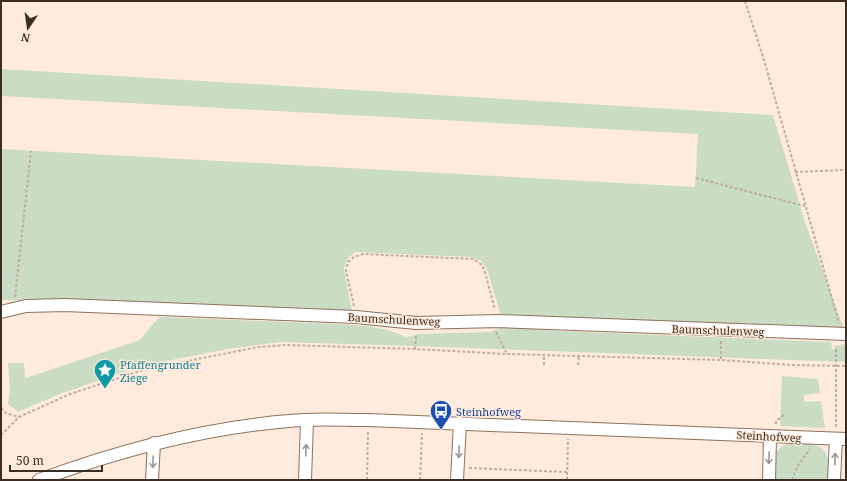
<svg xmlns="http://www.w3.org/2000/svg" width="847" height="481" viewBox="0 0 847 481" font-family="'Noto Serif',serif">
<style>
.green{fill:#cbdcc5}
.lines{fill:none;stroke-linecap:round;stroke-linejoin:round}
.minor-casing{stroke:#8c715c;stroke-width:14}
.path{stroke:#beada1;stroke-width:2;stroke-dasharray:3 2;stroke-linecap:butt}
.minor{stroke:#fff;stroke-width:12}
.oneway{stroke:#9c9692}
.labels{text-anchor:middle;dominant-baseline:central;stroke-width:3;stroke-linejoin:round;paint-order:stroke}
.street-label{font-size:11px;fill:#392d24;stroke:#feebdd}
.culture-label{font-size:11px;fill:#0d838f;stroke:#feebdd;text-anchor:start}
.transit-label{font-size:11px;fill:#164399;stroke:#feebdd;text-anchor:start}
</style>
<rect width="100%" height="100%" fill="#feebdd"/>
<!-- green -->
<g class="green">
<polygon points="1,69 773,115 805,222 844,329 501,316 487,269 480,260 469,257 355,252 348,258 344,268 352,312 1,300 1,149 695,187 698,134 1,96"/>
<polygon points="159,317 340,324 368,326 388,330 407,337 418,334 490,332 503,327 559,331 831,342 832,350 838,346 846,343 846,362 413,346 280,342 228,349 141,366 60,394 18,412 8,404 10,388 8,363 24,363 25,378 140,340"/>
<polygon points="782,376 818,379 820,393 804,395 804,402 821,401 825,428 780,426"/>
<path d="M 794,442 C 825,444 830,449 829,480 L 774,480 L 775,454 L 782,446 Z"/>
</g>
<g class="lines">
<!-- minor casing -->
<g class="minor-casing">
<g id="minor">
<polyline points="1,312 26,306 65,305 356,317 416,323 498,321 846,334"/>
<path d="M 39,480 C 120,450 203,428 289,421 C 315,418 342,420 368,420 L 846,439"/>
<polyline points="152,480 154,443"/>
<polyline points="305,480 307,420"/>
<polyline points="457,480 460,423"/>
<polyline points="769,480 770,437"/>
<polyline points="834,480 836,439"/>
</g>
</g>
<!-- path -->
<g class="path">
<polyline points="745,1 764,60 839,323"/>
<polyline points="795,172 846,170"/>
<polyline points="696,178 805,206"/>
<polyline points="15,297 31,151"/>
<polyline points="354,306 346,271 348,262 354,257 363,254 473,259 482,265 485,272 495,310"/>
<polyline points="496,332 507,354"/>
<polyline points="721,341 721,360"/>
<polyline points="415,349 416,334"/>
<polyline points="544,365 544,356"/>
<polyline points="578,365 579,356"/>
<polyline points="1,408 6,413 19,417"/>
<polyline points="776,424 776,421 785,414"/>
<polyline points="836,427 836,346"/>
<polyline points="1,435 19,417 70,394 143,370 258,347 287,345 415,349 507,354 721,360 791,365 846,366"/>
<polyline points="469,468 567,472"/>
<polyline points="367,480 368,431"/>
<polyline points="420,480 422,433"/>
<polyline points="567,480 568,439"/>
<polyline points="792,480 797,467 810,449"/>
</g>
<!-- minor -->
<use href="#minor" class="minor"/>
</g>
<!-- one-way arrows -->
<defs><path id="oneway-shaft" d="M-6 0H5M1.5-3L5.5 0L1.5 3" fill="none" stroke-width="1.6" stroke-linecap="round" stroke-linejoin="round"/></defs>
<g class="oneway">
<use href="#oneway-shaft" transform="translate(306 450) rotate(-88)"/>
<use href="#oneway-shaft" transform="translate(459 452) rotate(92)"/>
<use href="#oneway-shaft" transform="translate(769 458) rotate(92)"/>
<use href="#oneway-shaft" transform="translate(835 459) rotate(-88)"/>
<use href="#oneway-shaft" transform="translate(153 462) rotate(92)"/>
</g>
<!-- icons -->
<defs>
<g id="sight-pin" transform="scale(1.15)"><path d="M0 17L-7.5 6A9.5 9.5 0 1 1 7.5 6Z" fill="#0f9aa8" stroke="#feebdd"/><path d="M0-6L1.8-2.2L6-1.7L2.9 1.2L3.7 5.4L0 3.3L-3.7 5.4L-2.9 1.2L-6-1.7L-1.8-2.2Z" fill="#fff"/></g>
<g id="bus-pin" transform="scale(1.15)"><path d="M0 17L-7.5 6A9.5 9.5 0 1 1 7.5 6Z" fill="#1a4fb4" stroke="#feebdd"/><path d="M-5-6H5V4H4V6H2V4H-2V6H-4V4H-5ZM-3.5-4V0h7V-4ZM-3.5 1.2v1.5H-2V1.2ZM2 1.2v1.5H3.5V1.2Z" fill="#fff"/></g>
</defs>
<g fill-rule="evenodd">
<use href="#sight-pin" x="105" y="370"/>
<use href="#bus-pin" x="441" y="411"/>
</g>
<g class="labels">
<!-- street labels -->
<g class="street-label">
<text transform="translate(394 319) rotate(3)">Baumschulenweg</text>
<text transform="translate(718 330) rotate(2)">Baumschulenweg</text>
<text transform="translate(769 436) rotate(3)">Steinhofweg</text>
</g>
<!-- culture labels -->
<g class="culture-label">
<text x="120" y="364">Pfaffengrunder<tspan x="120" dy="13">Ziege</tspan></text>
</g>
<!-- transit labels -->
<g class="transit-label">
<text x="456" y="411">Steinhofweg</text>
</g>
</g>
<!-- border -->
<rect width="847" height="481" fill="none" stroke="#392d24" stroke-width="4"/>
<!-- north arrow -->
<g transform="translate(28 28) rotate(193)" stroke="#feebdd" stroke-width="3" paint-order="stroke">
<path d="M0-3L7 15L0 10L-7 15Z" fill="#392d24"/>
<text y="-6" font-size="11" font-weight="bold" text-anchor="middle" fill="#392d24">N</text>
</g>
<!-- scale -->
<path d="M10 465v6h92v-6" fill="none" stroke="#392d24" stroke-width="2"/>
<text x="16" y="465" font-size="12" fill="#392d24" stroke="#feebdd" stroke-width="3" paint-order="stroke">50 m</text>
</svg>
